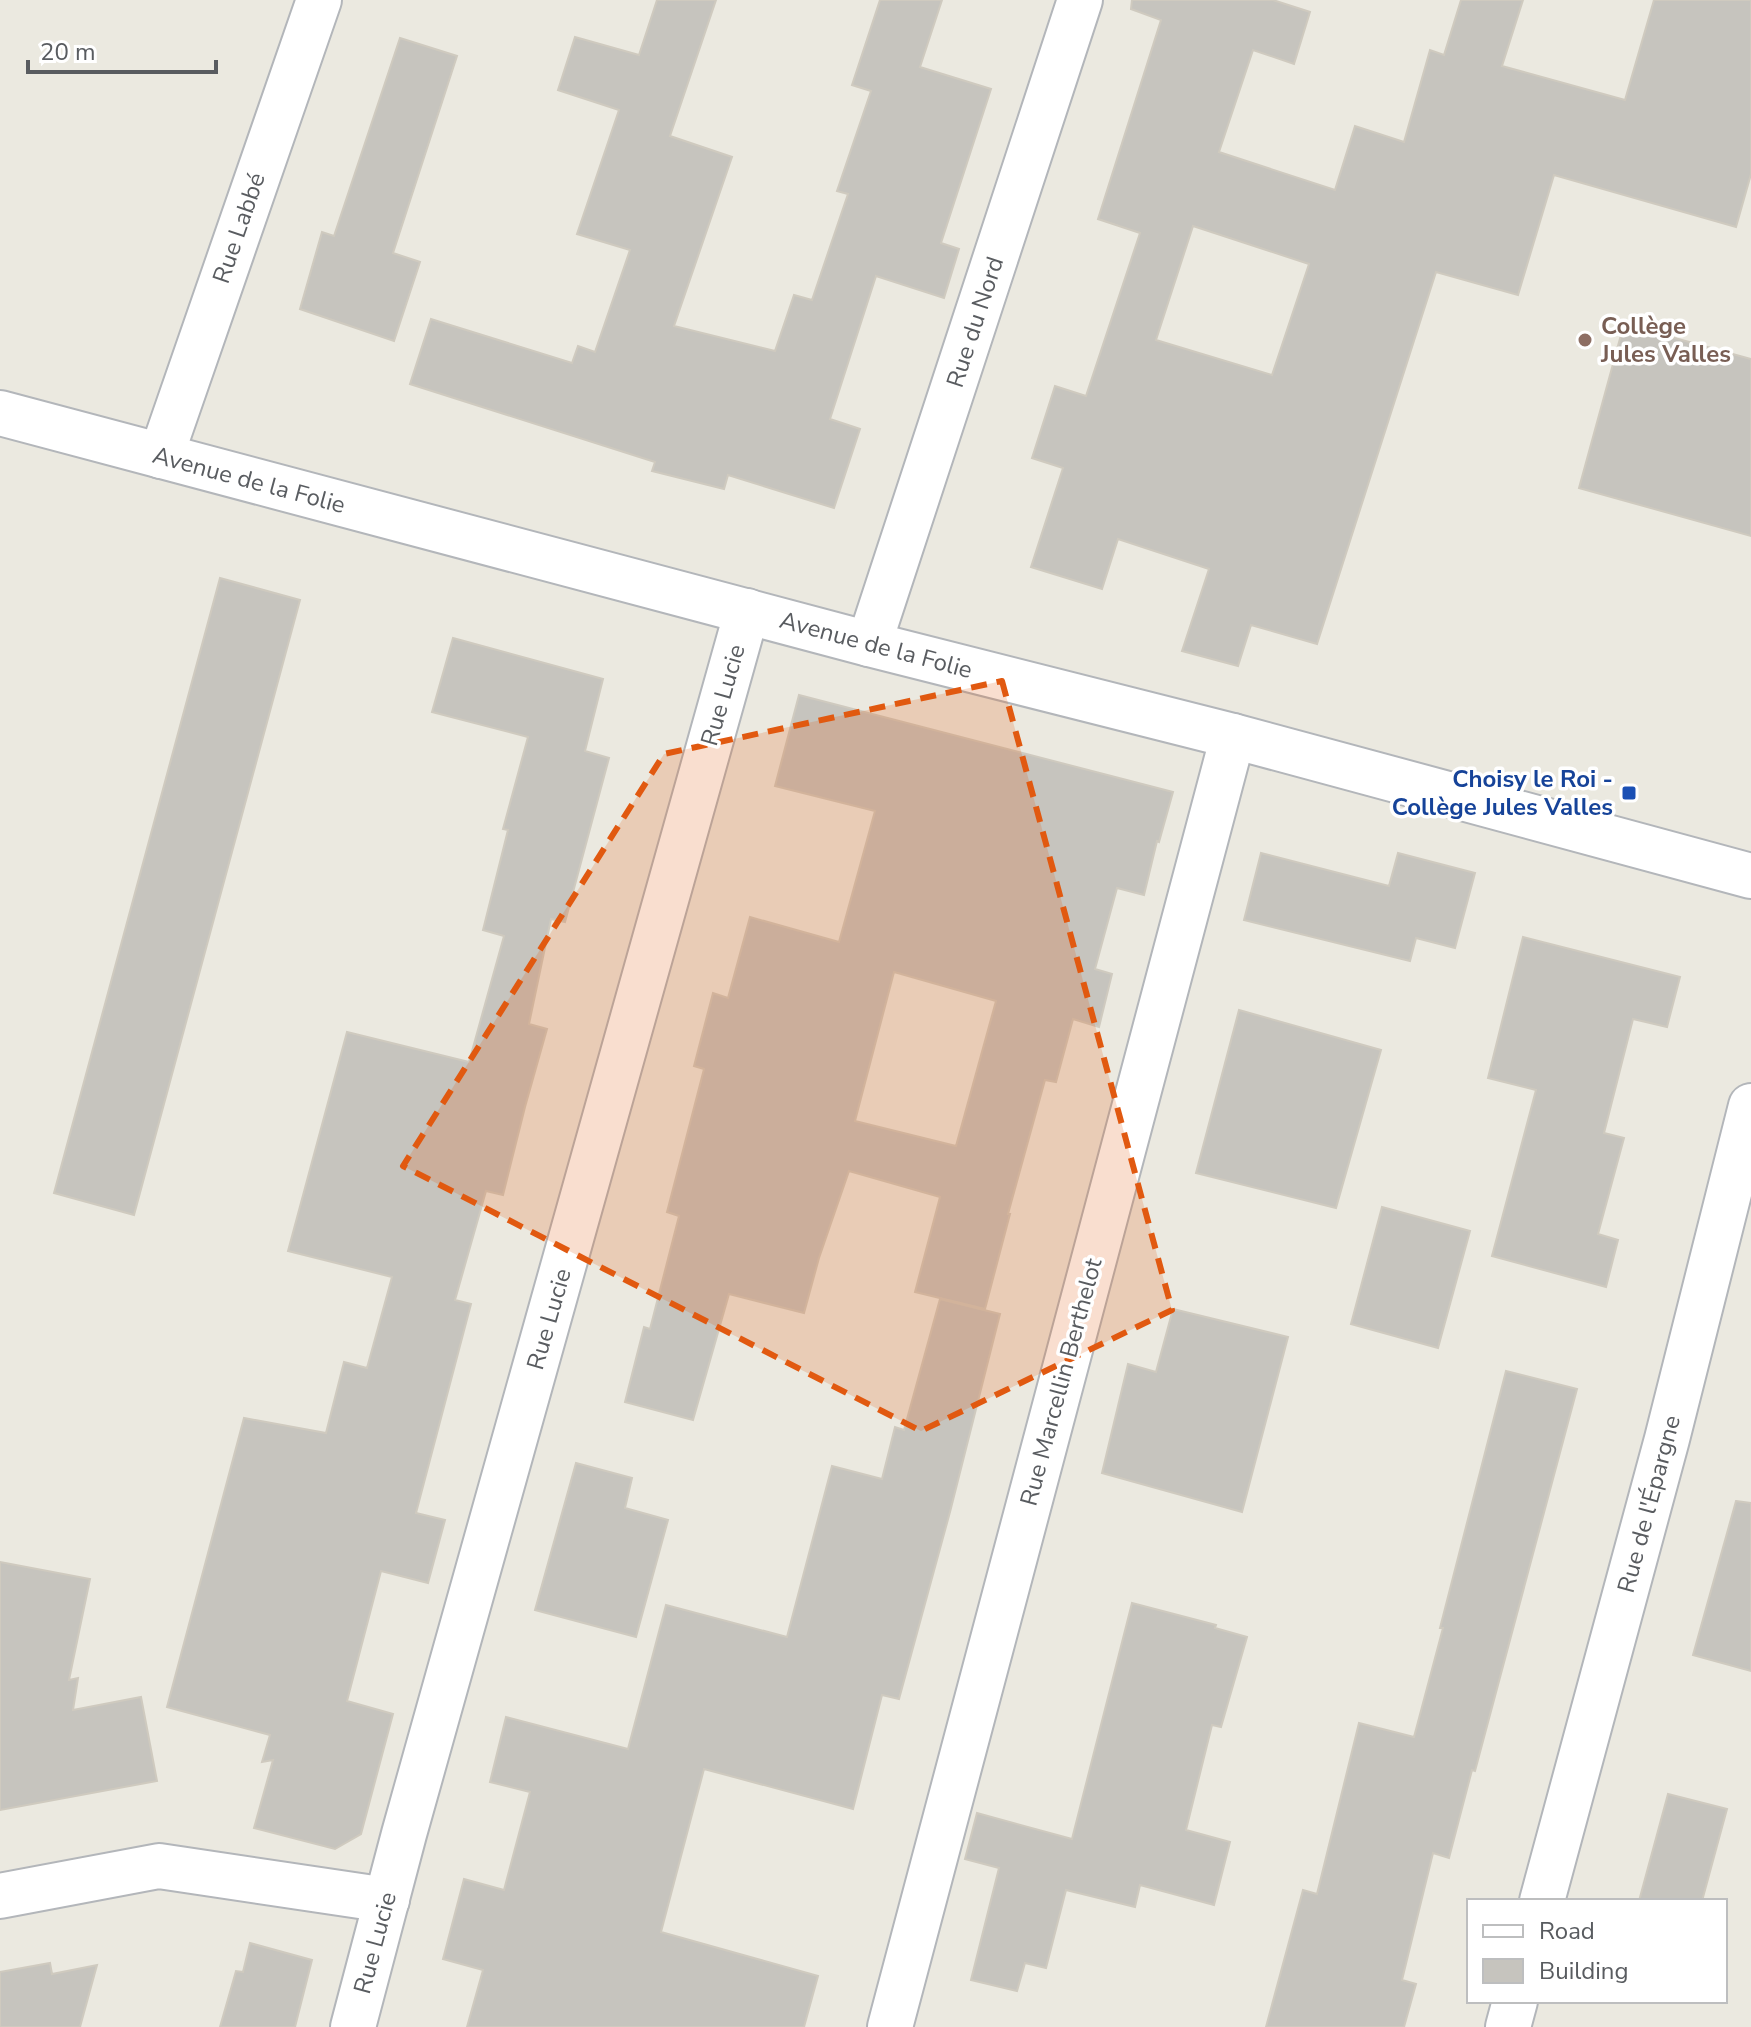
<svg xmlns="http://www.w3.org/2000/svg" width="1751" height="2027" viewBox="0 0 1751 2027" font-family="'Nunito Sans',sans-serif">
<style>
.building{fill:#c6c4be;stroke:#cfcabf;stroke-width:2;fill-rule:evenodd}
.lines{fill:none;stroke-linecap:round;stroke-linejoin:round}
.minor-casing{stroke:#b3b6ba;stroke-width:48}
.minor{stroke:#fff;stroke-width:44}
.marked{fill:#e15910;fill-opacity:0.2;stroke:#e15910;stroke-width:6;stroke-dasharray:16 10;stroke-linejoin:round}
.education-dot{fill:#8d6e63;stroke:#fff;stroke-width:3}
.transit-dot{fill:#1a4fb4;stroke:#fff;stroke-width:3}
.labels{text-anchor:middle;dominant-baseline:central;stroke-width:7;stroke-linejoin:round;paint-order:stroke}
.street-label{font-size:24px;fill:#595c60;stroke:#fff}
.education-label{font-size:24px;font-weight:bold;fill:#785e54;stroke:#fff;text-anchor:start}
.transit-label{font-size:24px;font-weight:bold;fill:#164399;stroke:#fff;text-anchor:end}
</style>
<rect width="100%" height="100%" fill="#ebe9e0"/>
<!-- building -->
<g class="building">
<polygon points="657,0 716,0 670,136 732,157 674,326 775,351 794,295 812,300 848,194 837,191 871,91 852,85 880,0 942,0 920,67 991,89 941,243 959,249 944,298 876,276 830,419 860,429 834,508 728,475 724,489 652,471 655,462 410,384 431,319 572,363 578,346 595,352 630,250 577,234 619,110 558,90 575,37 639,55"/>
<path d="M 1132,0 L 1273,0 L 1310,12 L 1294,64 L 1253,50 L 1219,152 L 1335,190 L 1355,126 L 1404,142 L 1430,50 L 1444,55 L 1461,0 L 1523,0 L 1502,66 L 1625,100 L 1654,0 L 1751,0 L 1751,174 L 1736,227 L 1554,175 L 1518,295 L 1436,272 L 1317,644 L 1251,625 L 1238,666 L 1182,651 L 1209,569 L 1118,539 L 1102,589 L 1031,567 L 1063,468 L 1032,458 L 1055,386 L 1086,396 L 1140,233 L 1098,219 L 1161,20 L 1131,9 ZM 1193,226 L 1309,264 L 1272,375 L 1156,340 Z"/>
<polygon points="400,38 457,56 393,253 420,262 394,341 300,309 322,232 334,236"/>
<polygon points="1624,324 1751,359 1751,536 1579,488"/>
<polygon points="220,578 300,600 134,1215 54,1193"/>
<polygon points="453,638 603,679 585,751 609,758 565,922 551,919 529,1024 547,1029 525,1107 503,1195 486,1191 455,1300 471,1304 416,1513 445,1520 428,1583 381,1571 347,1701 393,1714 361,1834 335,1849 254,1828 273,1760 262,1762 270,1735 167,1707 244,1418 326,1433 344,1362 367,1368 392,1277 288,1251 347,1032 469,1062 504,936 483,930 508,830 503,829 528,737 432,712"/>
<path d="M 799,695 L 1173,792 L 1159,842 L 1157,841 L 1144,895 L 1117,888 L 1095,969 L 1112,974 L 1099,1027 L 1073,1019 L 1056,1082 L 1045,1080 L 1008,1214 L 1010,1214 L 985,1309 L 915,1292 L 940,1197 L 849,1171 L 819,1258 L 804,1313 L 729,1294 L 693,1420 L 625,1402 L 644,1327 L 650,1329 L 679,1216 L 667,1212 L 704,1069 L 694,1066 L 713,993 L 728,998 L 750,917 L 839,942 L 875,811 L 775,786 ZM 894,972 L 996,1001 L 956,1146 L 855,1121 Z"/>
<polygon points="1261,853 1389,886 1398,853 1475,873 1455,948 1416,938 1410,961 1244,920"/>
<polygon points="1523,937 1680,977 1667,1027 1633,1019 1604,1133 1624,1138 1598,1234 1618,1240 1606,1287 1492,1256 1536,1090 1488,1078"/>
<polygon points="1239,1010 1381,1050 1336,1208 1196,1173"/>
<polygon points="1382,1207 1470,1231 1438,1348 1351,1324"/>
<polygon points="940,1299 1000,1314 950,1512 899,1699 882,1695 853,1809 704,1769 661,1932 818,1976 804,2027 467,2027 483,1970 443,1959 464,1879 504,1890 530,1792 490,1782 506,1717 628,1749 666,1605 787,1637 832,1466 882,1479 895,1427 904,1430"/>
<polygon points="1173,1309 1288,1337 1242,1512 1102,1473 1128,1364 1156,1372"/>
<polygon points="1506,1371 1577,1389 1475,1771 1472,1770 1449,1858 1433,1853 1402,1980 1416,1984 1404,2027 1266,2027 1303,1890 1317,1894 1359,1723 1414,1737 1443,1628 1440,1628"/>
<polygon points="576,1463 632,1478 625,1508 668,1520 636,1637 535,1610"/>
<polygon points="1736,1501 1751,1503 1751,1671 1693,1655"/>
<polygon points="0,1562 90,1579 69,1680 78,1678 73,1710 141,1697 157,1781 0,1810"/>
<polygon points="1132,1603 1216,1625 1215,1628 1247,1637 1221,1727 1212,1725 1186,1830 1230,1842 1214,1905 1140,1885 1135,1907 1066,1890 1046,1968 1025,1963 1017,1991 971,1980 999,1868 965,1859 977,1813 1072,1839"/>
<polygon points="1668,1794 1727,1809 1702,1901 1639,1901"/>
<polygon points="250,1943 312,1960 295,2027 220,2027 236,1971 243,1972"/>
<polygon points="50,1963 52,1974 97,1965 80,2027 0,2027 0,1972"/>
</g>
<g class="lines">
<!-- minor casing -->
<g class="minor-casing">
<g id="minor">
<polyline points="0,413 869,644 1233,736 1751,876"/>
<polyline points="161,456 319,0"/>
<polyline points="869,644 1080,0"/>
<polyline points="0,1896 159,1866 387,1900"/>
<polyline points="1542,1901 1667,1439 1751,1106"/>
<polyline points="353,2027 404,1834 747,611"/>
<polyline points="890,2027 1233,736"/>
<polyline points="1508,2027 1515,2001"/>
</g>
</g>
<!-- minor -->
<use href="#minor" class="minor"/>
</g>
<!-- marked area -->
<path class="marked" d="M 1002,681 L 1172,1310 L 921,1431 L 403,1166 L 664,754 Z"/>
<!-- markers -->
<circle class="education-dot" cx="1585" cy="340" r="8"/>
<rect class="transit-dot" x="1621" y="785" width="16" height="16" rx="4"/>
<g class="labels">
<!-- street labels -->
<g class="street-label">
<text transform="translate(239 228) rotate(-71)">Rue Labbé</text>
<text transform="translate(975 322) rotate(-72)">Rue du Nord</text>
<text transform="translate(249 480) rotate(15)">Avenue de la Folie</text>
<text transform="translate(876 645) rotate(15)">Avenue de la Folie</text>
<text transform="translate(723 695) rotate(-74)">Rue Lucie</text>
<text transform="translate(549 1319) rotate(-74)">Rue Lucie</text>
<text transform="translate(1061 1382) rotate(-75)">Rue Marcellin Berthelot</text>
<text transform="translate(1649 1504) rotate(-75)">Rue de l'Épargne</text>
<text transform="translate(375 1943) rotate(-75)">Rue Lucie</text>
</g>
<!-- education labels -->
<g class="education-label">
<text x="1601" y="326">Collège<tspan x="1601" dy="28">Jules Valles</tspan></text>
</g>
<!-- transit labels -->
<g class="transit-label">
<text x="1613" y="779">Choisy le Roi -<tspan x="1613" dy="28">Collège Jules Valles</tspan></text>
</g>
</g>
<!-- legend -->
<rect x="1467" y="1899" width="260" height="104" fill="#ffffff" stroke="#bdbebf" stroke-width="2"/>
<rect x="1483" y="1925" width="40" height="12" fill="#ffffff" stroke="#bdbebf" stroke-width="2"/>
<text x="1539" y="1939" font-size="24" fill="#595c60">Road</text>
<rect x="1483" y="1959" width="40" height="24" fill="#c6c4be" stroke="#bdbebf" stroke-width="2"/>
<text x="1539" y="1979" font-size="24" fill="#595c60">Building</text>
<!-- scale -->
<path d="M28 60v12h188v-12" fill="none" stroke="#595c60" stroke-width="4"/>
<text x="40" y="60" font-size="24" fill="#595c60" stroke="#ffffff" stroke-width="6" paint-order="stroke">20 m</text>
</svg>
